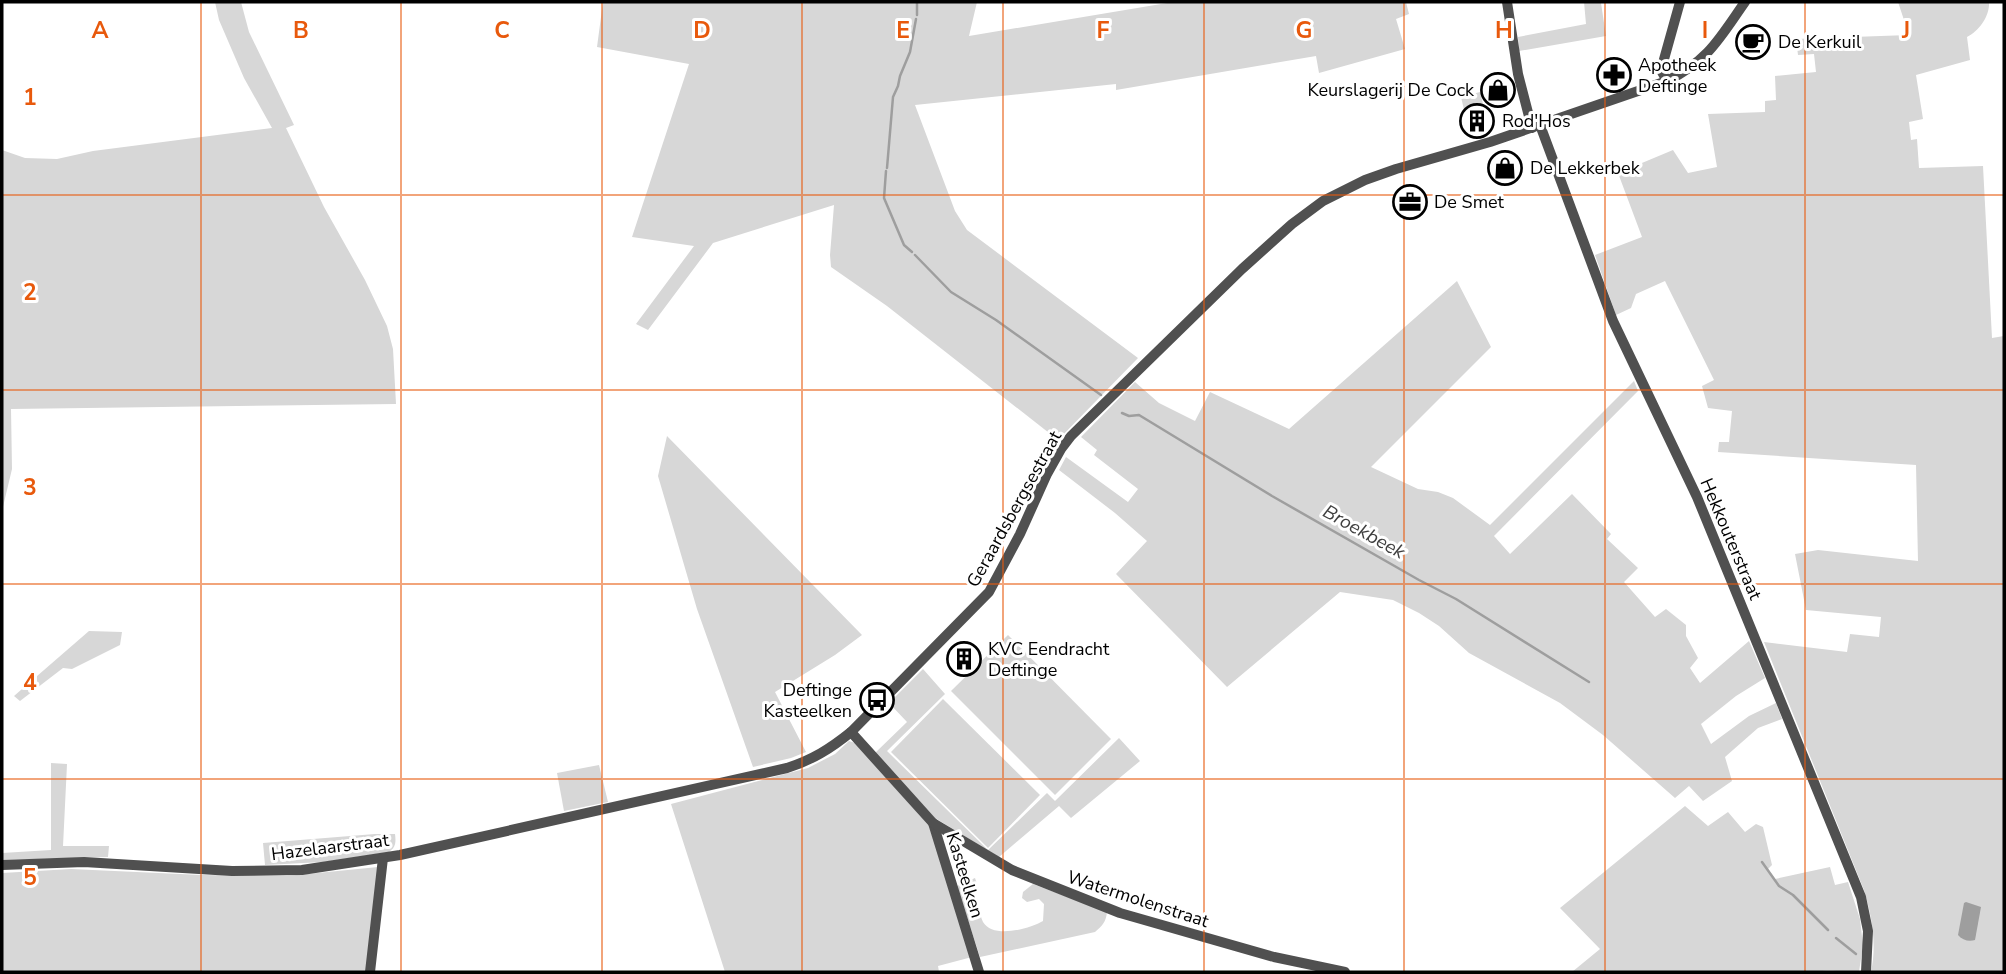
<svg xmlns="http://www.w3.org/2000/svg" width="2006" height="974" viewBox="0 0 2006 974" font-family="'Nunito Sans',sans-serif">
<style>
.green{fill:#d7d7d7}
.water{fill:#9e9e9e}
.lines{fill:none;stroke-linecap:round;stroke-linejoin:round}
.stream{stroke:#9e9e9e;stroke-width:2.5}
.minor{stroke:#505050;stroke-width:10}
.grid{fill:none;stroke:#e8590c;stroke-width:2;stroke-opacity:0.55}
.labels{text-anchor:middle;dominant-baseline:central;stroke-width:6;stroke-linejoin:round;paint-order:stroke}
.poi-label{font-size:18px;fill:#000;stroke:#fff;text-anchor:start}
.street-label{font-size:18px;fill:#000;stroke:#fff}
.water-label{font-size:19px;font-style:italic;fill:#3f3f3f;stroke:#fff}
.grid-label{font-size:23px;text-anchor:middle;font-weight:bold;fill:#e8590c;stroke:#fff;stroke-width:6;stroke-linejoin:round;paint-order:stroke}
</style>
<rect width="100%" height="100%" fill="#fff"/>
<!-- green -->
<g class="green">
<polygon points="215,2 241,2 249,32 294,125 286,128 324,207 365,280 387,326 393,349 396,404 11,409 12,469 2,511 2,150 25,158 57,159 93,151 272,128 244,78 219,20"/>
<polygon points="603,2 977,2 969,36 1173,2 1406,2 1409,14 1396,19 1405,49 1319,73 1316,56 1116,90 1116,84 915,105 955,211 967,230 1138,358 1058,440 887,306 831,267 830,255 834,205 713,243 648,330 636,324 694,246 632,237 689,64 597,47"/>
<polygon points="1584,2 1611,2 1601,3 1606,36 1519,51 1518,37 1586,24"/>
<path d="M 1898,2 L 1989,2 C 1990,16 1979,31 1967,37 L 1970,60 L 1916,75 L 1923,119 L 1909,122 L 1911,140 L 1917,139 L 1919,168 L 1983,166 L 1992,338 L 2004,336 L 2004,972 L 1871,972 C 1877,944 1872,917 1864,890 L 1764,642 L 1847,652 L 1850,634 L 1879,637 L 1881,617 L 1806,610 L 1795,554 L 1818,550 L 1918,561 L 1916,465 L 1718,452 L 1719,442 L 1729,442 L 1732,411 L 1708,408 L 1702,386 L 1714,380 L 1665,281 L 1636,294 L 1631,308 L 1616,315 L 1595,255 L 1642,237 L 1618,173 L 1673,150 L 1688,173 L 1717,167 L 1708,114 L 1765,112 L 1765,101 L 1776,100 L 1775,76 L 1816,72 L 1814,54 L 1798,55 L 1796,39 L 1909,35 Z"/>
<polygon points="1480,92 1484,108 1465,114 1461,97"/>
<polygon points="1457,281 1491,347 1371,467 1418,489 1438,492 1453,498 1490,525 1634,381 1638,391 1494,536 1510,554 1572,494 1611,534 1607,539 1638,568 1624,582 1655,617 1666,609 1686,625 1686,636 1698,658 1690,668 1700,683 1749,641 1765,678 1736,696 1701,724 1711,744 1749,716 1776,703 1782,719 1758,728 1725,757 1732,781 1703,801 1689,786 1675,798 1603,735 1560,703 1469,653 1439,626 1419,613 1393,600 1340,592 1227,687 1116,574 1147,541 1115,513 1059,470 1066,457 1128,502 1138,489 1094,455 1097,450 1081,437 1135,382 1159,403 1195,421 1210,392 1289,429"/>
<polygon points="667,436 862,635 835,655 775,692 806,752 791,758 753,767 697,609 658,476"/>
<polygon points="89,631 122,632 120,645 72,669 63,668 20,701 14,696"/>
<polygon points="1008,635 1111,739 1055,795 951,691"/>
<polygon points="923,669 945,694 887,751 988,850 1047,793 1055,801 1119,738 1140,761 1071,818 1059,806 999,857 935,818 875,753 907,722 889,703"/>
<polygon points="943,699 1040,795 988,848 891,752"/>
<polygon points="849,741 855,743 929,826 972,957 938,966 939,972 725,972 671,804 808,768 835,754"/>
<polygon points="51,763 67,764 63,846 109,846 108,857 2,860 2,853 51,850"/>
<polygon points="599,765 608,802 564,811 557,773"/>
<path d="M 1685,806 L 1708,826 L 1728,812 L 1745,832 L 1756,824 L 1763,827 L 1772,865 L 1768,869 L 1775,879 L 1830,867 L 1835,885 L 1848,882 L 1860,919 L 1863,945 L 1859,972 C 1841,972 1832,969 1813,972 L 1572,972 L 1600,949 L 1560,908 Z"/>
<path d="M 375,834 L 395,834 C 396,842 396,847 389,852 L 323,862 L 265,865 L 263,843 Z"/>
<polygon points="378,867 366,972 2,972 2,873 71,869 202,875 287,876"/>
<path d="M 975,878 L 979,890 L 976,894 C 979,903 979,914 983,922 C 993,939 1029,929 1043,921 L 1044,904 L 1039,899 L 1027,902 L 1022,898 L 1023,892 L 1033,884 L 1107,912 C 1106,922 1102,926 1095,932 L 980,957 L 957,886 Z"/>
</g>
<!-- water -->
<path class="water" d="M 1966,902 L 1981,907 L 1975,940 C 1969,942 1962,940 1958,935 L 1964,903 Z"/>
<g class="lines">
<!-- stream -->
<g class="stream">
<polyline points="917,15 917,2"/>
<polyline points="887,168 893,97 898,86 900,76 910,52 916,19"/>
<polyline points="886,171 884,198 904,245 912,252"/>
<polyline points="915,255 951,292 996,320 1101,395"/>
<polyline points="1122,413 1129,416 1139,415 1272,496 1419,580 1456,599 1589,682"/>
<polyline points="1762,862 1779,886 1793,895 1828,930"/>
<polyline points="1836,938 1856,954"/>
</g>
<!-- minor -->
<g class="minor">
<polyline points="1507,2 1518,74 1532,128"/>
<polyline points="1667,81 1661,70 1680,2"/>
<polyline points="1540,125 1613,321 1697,497 1861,897 1868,931 1866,972"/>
<polyline points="851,732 933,823 979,972"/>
<polyline points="933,823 1012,870 1120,913 1274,957 1345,972"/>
<path d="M 2,865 L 84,862 L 232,871 L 302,870 L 400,855 L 787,768 C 812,760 830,749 851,732 L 989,592 L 1020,534 L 1047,474 L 1061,449 L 1071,436 L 1242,269 L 1292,224 L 1323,201 L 1365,180 L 1396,169 L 1490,142 L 1667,81 C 1709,60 1719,39 1745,2"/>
<polyline points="370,972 383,858"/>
</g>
</g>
<!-- grid -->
<path class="grid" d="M 201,2 L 201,972M 401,2 L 401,972M 602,2 L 602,972M 802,2 L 802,972M 1003,2 L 1003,972M 1204,2 L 1204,972M 1404,2 L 1404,972M 1605,2 L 1605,972M 1805,2 L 1805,972M 2,195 L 2004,195M 2,390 L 2004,390M 2,584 L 2004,584M 2,779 L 2004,779"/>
<!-- icons -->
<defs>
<g id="cafe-ring" transform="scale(1.75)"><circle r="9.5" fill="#fff" stroke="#000" stroke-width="1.5"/><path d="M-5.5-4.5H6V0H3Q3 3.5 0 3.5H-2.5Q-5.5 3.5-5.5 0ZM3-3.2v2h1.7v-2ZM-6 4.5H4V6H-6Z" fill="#000"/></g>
<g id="pharmacy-ring" transform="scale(1.75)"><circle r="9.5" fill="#fff" stroke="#000" stroke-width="1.5"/><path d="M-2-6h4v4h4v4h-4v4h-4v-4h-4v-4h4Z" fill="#000"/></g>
<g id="shop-ring" transform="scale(1.75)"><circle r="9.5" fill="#fff" stroke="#000" stroke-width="1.5"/><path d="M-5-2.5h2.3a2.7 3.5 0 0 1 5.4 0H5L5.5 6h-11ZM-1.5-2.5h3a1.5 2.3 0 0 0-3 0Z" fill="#000"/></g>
<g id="building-ring" transform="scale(1.75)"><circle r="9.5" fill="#fff" stroke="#000" stroke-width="1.5"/><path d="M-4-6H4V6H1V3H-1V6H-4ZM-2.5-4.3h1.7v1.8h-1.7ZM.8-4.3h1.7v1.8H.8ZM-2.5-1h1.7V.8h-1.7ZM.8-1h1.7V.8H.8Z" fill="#000"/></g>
<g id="office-ring" transform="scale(1.75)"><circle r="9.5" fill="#fff" stroke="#000" stroke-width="1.5"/><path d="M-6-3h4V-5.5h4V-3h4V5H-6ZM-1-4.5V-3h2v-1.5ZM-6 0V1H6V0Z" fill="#000"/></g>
<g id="bus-ring" transform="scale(1.75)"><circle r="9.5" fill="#fff" stroke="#000" stroke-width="1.5"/><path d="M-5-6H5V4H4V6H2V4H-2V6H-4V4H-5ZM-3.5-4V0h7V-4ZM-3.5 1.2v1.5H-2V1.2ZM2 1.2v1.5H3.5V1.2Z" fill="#000"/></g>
</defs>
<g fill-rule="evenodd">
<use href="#cafe-ring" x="1753" y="42"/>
<use href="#pharmacy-ring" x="1614" y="75"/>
<use href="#shop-ring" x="1498" y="90"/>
<use href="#building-ring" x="1477" y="121"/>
<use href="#shop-ring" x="1505" y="168"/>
<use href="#office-ring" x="1410" y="202"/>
<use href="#building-ring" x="964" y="659"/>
<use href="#bus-ring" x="877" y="700"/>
</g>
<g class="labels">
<!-- poi labels -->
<g class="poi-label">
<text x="1778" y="42">De Kerkuil</text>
<text x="1638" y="65">Apotheek<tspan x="1638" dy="21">Deftinge</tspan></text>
<text x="1474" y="90" text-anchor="end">Keurslagerij De Cock</text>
<text x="1502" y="121">Rod'Hos</text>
<text x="1530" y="168">De Lekkerbek</text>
<text x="1434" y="202">De Smet</text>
<text x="988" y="649">KVC Eendracht<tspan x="988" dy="21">Deftinge</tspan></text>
<text x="852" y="690" text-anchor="end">Deftinge<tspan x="852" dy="21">Kasteelken</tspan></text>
</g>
<!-- street labels -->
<g class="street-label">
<text transform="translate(1014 509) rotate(-61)">Geraardsbergsestraat</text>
<text transform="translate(1731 539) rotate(67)">Hekkouterstraat</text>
<text transform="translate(330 847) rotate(-7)">Hazelaarstraat</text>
<text transform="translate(965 875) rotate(73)">Kasteelken</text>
<text transform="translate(1138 899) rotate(18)">Watermolenstraat</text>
</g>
<!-- water labels -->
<g class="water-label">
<text transform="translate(1364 532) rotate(29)">Broekbeek</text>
</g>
</g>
<g class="grid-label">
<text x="100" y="38">A</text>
<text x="301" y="38">B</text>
<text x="502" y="38">C</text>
<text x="702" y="38">D</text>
<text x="903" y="38">E</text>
<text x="1103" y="38">F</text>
<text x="1304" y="38">G</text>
<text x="1504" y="38">H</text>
<text x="1705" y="38">I</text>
<text x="1906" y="38">J</text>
<text x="30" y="105">1</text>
<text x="30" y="300">2</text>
<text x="30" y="495">3</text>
<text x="30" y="690">4</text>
<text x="30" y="885">5</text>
</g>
<!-- border -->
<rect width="2006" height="974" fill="none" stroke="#000000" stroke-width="7"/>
</svg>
